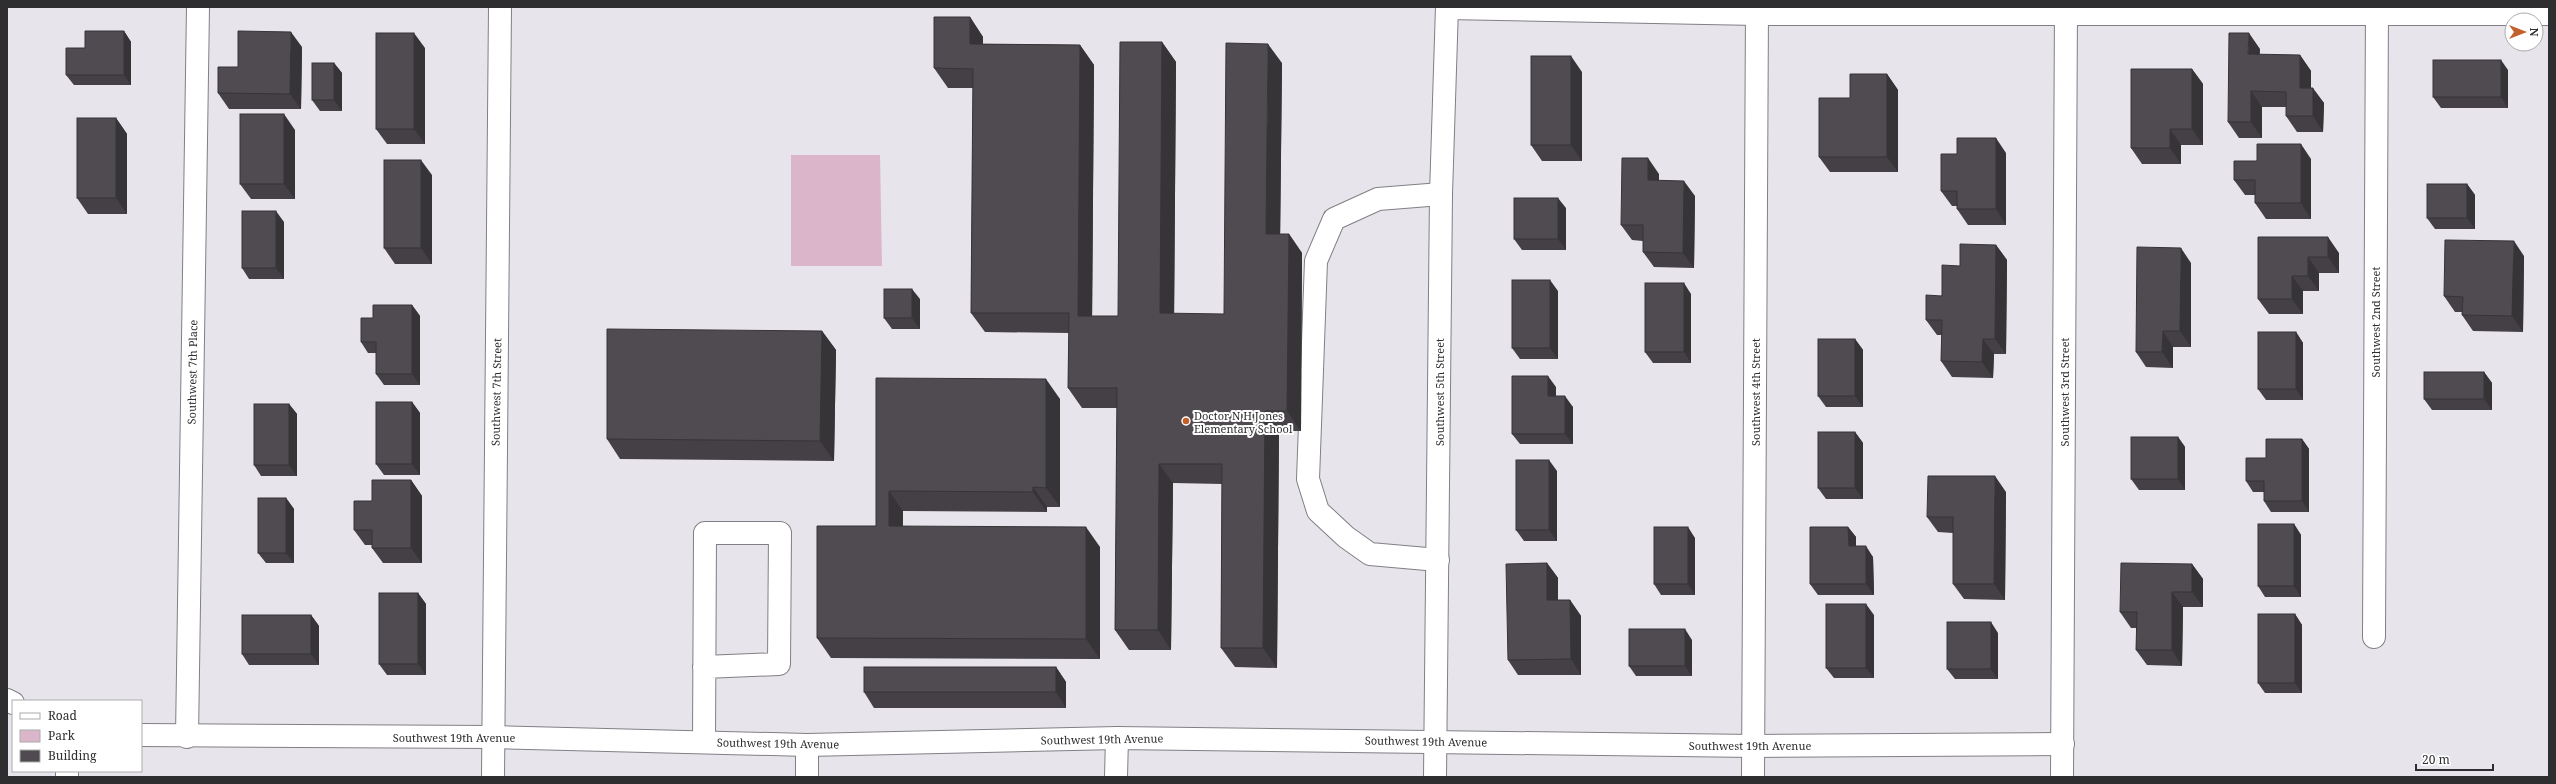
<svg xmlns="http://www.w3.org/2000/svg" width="2556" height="784" viewBox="0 0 2556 784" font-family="'Noto Serif',serif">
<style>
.green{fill:#dbb6cb}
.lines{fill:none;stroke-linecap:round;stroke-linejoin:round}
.minor-casing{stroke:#817f85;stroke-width:24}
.minor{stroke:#fff;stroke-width:22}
.wall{fill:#444045}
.shaded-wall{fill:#373438}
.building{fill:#4f4b50;stroke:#373438}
.poi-dot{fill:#c35f2a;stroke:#fff;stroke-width:1.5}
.labels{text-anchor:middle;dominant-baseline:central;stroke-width:4;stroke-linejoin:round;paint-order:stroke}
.street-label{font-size:11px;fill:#2e2d2f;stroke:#fff}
.poi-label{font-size:11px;fill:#2e2d2f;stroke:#fff;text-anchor:start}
</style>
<rect width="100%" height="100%" fill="#e7e5eb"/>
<!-- green -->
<polygon class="green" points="791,155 880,155 882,266 791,266"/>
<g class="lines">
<!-- minor casing -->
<g class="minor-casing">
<g id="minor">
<polyline points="1447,8 1757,14 2549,14"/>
<polyline points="1438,560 1370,554 1346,537 1318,511 1308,479 1316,261 1334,219 1378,199 1441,194"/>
<polyline points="2374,637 2377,7"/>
<polyline points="7,700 13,703"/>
<polyline points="141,735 493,737 807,745 1117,738 1754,746 2063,744"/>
<polyline points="187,737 198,7"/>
<polyline points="704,742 705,533 780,533 779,664 704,667"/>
<polyline points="67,771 67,777"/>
<polyline points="493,777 500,7"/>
<polyline points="807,777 807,745"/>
<polyline points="1116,777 1117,738"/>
<polyline points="1435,777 1441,194 1447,7"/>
<polyline points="1753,777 1757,7"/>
<polyline points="2062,777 2066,7"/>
</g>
</g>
<!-- minor -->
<use href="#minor" class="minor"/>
</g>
<!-- wall -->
<g class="wall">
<polygon points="970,17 983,37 983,44 1080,45 1094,65 1092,316 1118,316 1162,42 1176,62 1174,314 1224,314 1282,63 1280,234 1289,234 1302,253 1301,431 1279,431 1277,668 1235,667 1221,648 1222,484 1173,483 1171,650 1129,650 1115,630 1117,408 1082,408 1068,388 1069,333 985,332 971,313 973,88 948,88 934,68"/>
<polygon points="124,31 131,42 131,85 74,85 66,75 85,48"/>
<polygon points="302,47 301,109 229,109 218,93 238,67"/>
<polygon points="425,48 425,144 387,144 376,129"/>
<polygon points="2260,49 2259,55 2300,55 2311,71 2311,88 2324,103 2323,132 2297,132 2286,116 2286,107 2262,107 2262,138 2239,138 2228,122"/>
<polygon points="334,63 342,73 342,111 320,111 312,100"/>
<polygon points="2192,69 2203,84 2203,145 2181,145 2181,164 2142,164 2131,148"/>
<polygon points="2508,70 2508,108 2441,108 2433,97"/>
<polygon points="1582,72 1582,161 1542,161 1531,145"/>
<polygon points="1887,74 1898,90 1898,172 1830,172 1819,157 1850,98"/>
<polygon points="116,118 127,134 127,214 88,214 77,198"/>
<polygon points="295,130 295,199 251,199 240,184"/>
<polygon points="2006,153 2006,225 1968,225 1957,209 1957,206 1952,206 1941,191 1957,154"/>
<polygon points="2311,159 2311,219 2266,219 2255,203 2255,195 2245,195 2234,180 2257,161"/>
<polygon points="1659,174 1659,181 1695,196 1694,268 1654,267 1643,252 1643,241 1632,240 1621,225"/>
<polygon points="432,175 432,264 395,264 384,248"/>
<polygon points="2467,184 2475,195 2475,229 2435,229 2427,218"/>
<polygon points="1566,208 1566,250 1522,250 1514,239"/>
<polygon points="284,222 284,279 249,279 242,268"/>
<polygon points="2258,237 2339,253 2339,273 2319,273 2319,291 2303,291 2303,314 2269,314 2258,299"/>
<polygon points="1996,245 2007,260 2006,354 1994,354 1993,378 1952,377 1941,361 1942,335 1937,335 1926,320 1960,266"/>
<polygon points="2524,256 2523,332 2473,331 2462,315 2462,312 2455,312 2444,296"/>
<polygon points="2191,263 2191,347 2173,347 2173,368 2146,367 2136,352"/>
<polygon points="1558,291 1558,359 1520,359 1512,348"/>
<polygon points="1691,294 1691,363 1653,363 1645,352"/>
<polygon points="920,299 920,329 892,329 884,318"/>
<polygon points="412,305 420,316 420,385 384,385 376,374 376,353 368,353 361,342 373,318"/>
<polygon points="822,331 836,350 834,461 620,459 607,439"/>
<polygon points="2296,332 2303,343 2303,400 2266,400 2258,389"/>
<polygon points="1855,339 1863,350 1863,407 1826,407 1818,396"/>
<polygon points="2484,372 2492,383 2492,410 2432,410 2424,399"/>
<polygon points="876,378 1060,399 1060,507 1047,507 1047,512 903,511 903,526 1100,547 1100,659 831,658 817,638 876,526"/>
<polygon points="1556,387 1556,396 1573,407 1573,444 1520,444 1512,434"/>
<polygon points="412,402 420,413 420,475 384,475 376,464"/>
<polygon points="289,404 297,414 297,476 261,476 254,465"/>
<polygon points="1855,432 1863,443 1863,499 1826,499 1818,488"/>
<polygon points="2178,437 2185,447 2185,490 2139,490 2131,479"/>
<polygon points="2302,439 2309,449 2309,512 2271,512 2264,501 2264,492 2253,492 2246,481 2266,458"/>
<polygon points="1557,471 1557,541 1524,541 1516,530"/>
<polygon points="411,480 422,496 422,563 383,563 372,548 372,545 365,545 354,530 372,501"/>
<polygon points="2006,492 2005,600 1964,599 1953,584 1953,533 1938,532 1927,517"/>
<polygon points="286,498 294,509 294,563 266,563 258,553"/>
<polygon points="2294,524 2301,535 2301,597 2265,597 2258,586"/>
<polygon points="1848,527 1856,537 1856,546 1873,557 1874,595 1818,595 1810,584"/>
<polygon points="1695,538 1695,595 1661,595 1654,584"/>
<polygon points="1547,563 1558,578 1558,600 1570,600 1581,616 1581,675 1518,675 1508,660"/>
<polygon points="2192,564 2203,579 2203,607 2183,607 2182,666 2147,665 2136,650 2137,628 2131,628 2120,612"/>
<polygon points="418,593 426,604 426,675 387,675 379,664"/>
<polygon points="2295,614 2302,625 2302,693 2265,693 2258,683"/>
<polygon points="311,615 319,626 319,665 249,665 242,654"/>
<polygon points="1874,615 1874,678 1834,678 1826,668"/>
<polygon points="1998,633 1998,679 1955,679 1947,669"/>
<polygon points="1692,640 1692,676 1636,676 1629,666"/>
<polygon points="1056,667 1066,682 1066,708 874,708 864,692"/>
</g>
<!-- shaded-wall -->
<g class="shaded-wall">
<polygon points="970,17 983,37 983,64 970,44"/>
<polygon points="124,31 131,42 131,85 124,75"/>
<polygon points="291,32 302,47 301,109 290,94"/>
<polygon points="414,33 425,48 425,144 414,129"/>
<polygon points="2249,33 2260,49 2259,70 2248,54"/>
<polygon points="1162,42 1176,62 1174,333 1160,313"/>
<polygon points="1268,44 1282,63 1280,253 1266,234"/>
<polygon points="1080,45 1094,65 1092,335 1078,316"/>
<polygon points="2300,55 2311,71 2311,103 2300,88"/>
<polygon points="1571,56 1582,72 1582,161 1571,145"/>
<polygon points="2501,60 2508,70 2508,108 2501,97"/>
<polygon points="334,63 342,73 342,111 334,100"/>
<polygon points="2192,69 2203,84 2203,145 2192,129"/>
<polygon points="1887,74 1898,90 1898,172 1887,157"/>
<polygon points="2313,88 2324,103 2323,132 2313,116"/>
<polygon points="2251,91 2262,107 2262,138 2251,122"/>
<polygon points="284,114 295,130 295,199 284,184"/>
<polygon points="116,118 127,134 127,214 116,198"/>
<polygon points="2170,129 2181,145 2181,164 2170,148"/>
<polygon points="1996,138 2006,153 2006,225 1996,209"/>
<polygon points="2301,144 2311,159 2311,219 2301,203"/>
<polygon points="1648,158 1659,174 1659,196 1648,180"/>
<polygon points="421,160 432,175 432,264 421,248"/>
<polygon points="1684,181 1695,196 1694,268 1683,253"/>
<polygon points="2467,184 2475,195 2475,229 2467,218"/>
<polygon points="1558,198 1566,208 1566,250 1558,239"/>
<polygon points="276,211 284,222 284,279 276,268"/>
<polygon points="1289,234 1302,253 1301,431 1287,411"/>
<polygon points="2328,237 2339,253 2339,273 2328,257"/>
<polygon points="2514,241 2524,256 2523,332 2512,316"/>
<polygon points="1996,245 2007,260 2006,354 1995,339"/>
<polygon points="2181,248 2191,263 2191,347 2180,331"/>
<polygon points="2308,257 2319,273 2319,291 2308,276"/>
<polygon points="2292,276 2303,291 2303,314 2292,299"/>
<polygon points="1550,280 1558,291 1558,359 1550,348"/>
<polygon points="1684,283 1691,294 1691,363 1684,352"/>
<polygon points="912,289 920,299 920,329 912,318"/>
<polygon points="412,305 420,316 420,385 412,374"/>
<polygon points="822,331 836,350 834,461 820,441"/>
<polygon points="2163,331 2173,347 2173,368 2162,352"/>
<polygon points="2296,332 2303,343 2303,400 2296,389"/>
<polygon points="1855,339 1863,350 1863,407 1855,396"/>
<polygon points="1983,339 1994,354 1993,378 1982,362"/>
<polygon points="2484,372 2492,383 2492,410 2484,399"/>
<polygon points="1548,376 1556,387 1556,407 1548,396"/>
<polygon points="1046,379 1060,399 1060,507 1046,488"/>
<polygon points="1565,396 1573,407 1573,444 1565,434"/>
<polygon points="412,402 420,413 420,475 412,464"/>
<polygon points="289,404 297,414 297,476 289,465"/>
<polygon points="1265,411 1279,431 1277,668 1263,648"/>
<polygon points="1855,432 1863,443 1863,499 1855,488"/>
<polygon points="2178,437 2185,447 2185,490 2178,479"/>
<polygon points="2302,439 2309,449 2309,512 2302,501"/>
<polygon points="1549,460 1557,471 1557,541 1549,530"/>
<polygon points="1159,464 1173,483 1171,650 1158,630"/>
<polygon points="1995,476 2006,492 2005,600 1994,584"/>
<polygon points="411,480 422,496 422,563 411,548"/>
<polygon points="1033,487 1047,507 1047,512 1033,492"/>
<polygon points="889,491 903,511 902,546 889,526"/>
<polygon points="286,498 294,509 294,563 286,553"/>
<polygon points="2294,524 2301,535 2301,597 2294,586"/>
<polygon points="1086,527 1100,547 1100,659 1086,639"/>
<polygon points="1688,527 1695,538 1695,595 1688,584"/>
<polygon points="1848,527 1856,537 1856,557 1849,546"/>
<polygon points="1866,546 1873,557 1874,595 1866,584"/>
<polygon points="1547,563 1558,578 1558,616 1547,600"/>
<polygon points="2192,564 2203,579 2203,607 2192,592"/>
<polygon points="2172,592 2183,607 2182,666 2172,650"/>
<polygon points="418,593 426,604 426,675 418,664"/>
<polygon points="1570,600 1581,616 1581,675 1571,659"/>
<polygon points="1866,604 1874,615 1874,678 1866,668"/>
<polygon points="2295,614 2302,625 2302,693 2295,683"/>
<polygon points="311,615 319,626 319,665 311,654"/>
<polygon points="1991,622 1998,633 1998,679 1991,669"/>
<polygon points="1685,629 1692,640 1692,676 1685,666"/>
<polygon points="1056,667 1066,682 1066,708 1056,692"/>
</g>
<!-- building -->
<g class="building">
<polygon points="934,17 970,17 970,44 1080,45 1078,316 1118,316 1120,42 1162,42 1160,313 1224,314 1226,43 1268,44 1266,234 1289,234 1287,411 1265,411 1263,648 1221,648 1222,464 1159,464 1158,630 1115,630 1117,388 1068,388 1069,313 971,313 973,69 934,68"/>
<polygon points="85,31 124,31 124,75 66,75 66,48 85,48"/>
<polygon points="238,31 291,32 290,94 218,93 218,67 238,67"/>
<rect x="376" y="33" width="38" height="96"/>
<polygon points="2229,33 2249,33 2248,54 2300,55 2300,88 2313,88 2313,116 2286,116 2286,92 2251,91 2251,122 2228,122"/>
<rect x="1531" y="56" width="40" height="89"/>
<rect x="2433" y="60" width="68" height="37"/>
<rect x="312" y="63" width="22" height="37"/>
<polygon points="2131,69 2192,69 2192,129 2170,129 2170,148 2131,148"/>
<polygon points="1850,74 1887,74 1887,157 1819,157 1819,98 1850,98"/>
<rect x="240" y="114" width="44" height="70"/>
<rect x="77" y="118" width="39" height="80"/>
<polygon points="1957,138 1996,138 1996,209 1957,209 1957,191 1941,191 1941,154 1957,154"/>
<polygon points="2257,144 2301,144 2301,203 2255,203 2255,180 2234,180 2234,161 2257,161"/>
<polygon points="1622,158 1648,158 1648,180 1684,181 1683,253 1643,252 1643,225 1621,225"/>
<rect x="384" y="160" width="37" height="88"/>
<rect x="2427" y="184" width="40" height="34"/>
<rect x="1514" y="198" width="44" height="41"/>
<rect x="242" y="211" width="34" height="57"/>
<polygon points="2258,237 2328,237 2328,257 2308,257 2308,276 2292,276 2292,299 2258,299"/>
<polygon points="2445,240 2514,241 2512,316 2462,315 2463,297 2444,296"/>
<polygon points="1960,244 1996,245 1995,339 1983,339 1982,362 1941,361 1942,320 1926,320 1926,295 1942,296 1942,265 1960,266"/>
<polygon points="2137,247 2181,248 2180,331 2163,331 2162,352 2136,352"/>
<rect x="1512" y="280" width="38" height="68"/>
<rect x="1645" y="283" width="39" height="69"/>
<rect x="884" y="289" width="28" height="29"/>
<polygon points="373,305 412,305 412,374 376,374 376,342 361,342 361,318 373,318"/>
<polygon points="607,329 822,331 820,441 607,439"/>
<rect x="2258" y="332" width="38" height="57"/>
<rect x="1818" y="339" width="37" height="57"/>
<rect x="2424" y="372" width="60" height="27"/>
<polygon points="1512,376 1548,376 1548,396 1565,396 1565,434 1512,434"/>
<polygon points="876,378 1046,379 1046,488 1033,487 1033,492 889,491 889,526 1086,527 1086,639 817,638 817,526 876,526"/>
<rect x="376" y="402" width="36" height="62"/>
<rect x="254" y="404" width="35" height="61"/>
<rect x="1818" y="432" width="37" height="56"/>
<rect x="2131" y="437" width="47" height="42"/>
<polygon points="2266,439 2302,439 2302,501 2264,501 2264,481 2246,481 2246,458 2266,458"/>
<rect x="1516" y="460" width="33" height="70"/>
<polygon points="1928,476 1995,476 1994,584 1953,584 1953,517 1927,517"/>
<polygon points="372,480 411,480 411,548 372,548 372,530 354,530 354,501 372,501"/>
<rect x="258" y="498" width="28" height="55"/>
<rect x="2258" y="524" width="36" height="62"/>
<rect x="1654" y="527" width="34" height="57"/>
<polygon points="1810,527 1848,527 1849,546 1866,546 1866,584 1810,584"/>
<polygon points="1547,563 1547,600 1570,600 1571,659 1508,660 1506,564"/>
<polygon points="2121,563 2192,564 2192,592 2172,592 2172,650 2136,650 2137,612 2120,612"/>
<rect x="379" y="593" width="39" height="71"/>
<rect x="1826" y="604" width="40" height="64"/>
<rect x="2258" y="614" width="37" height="69"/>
<rect x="242" y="615" width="69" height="39"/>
<rect x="1947" y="622" width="44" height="47"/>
<rect x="1629" y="629" width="56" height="37"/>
<rect x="864" y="667" width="192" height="25"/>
</g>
<!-- markers -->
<circle class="poi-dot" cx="1186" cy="421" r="4"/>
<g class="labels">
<!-- street labels -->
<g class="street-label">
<text transform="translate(2375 322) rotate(-90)">Southwest 2nd Street</text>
<text transform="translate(192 372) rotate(-89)">Southwest 7th Place</text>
<text transform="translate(496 392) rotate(-89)">Southwest 7th Street</text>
<text transform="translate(1439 392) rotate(-90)">Southwest 5th Street</text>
<text transform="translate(1755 392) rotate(-90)">Southwest 4th Street</text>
<text transform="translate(2064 392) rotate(-90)">Southwest 3rd Street</text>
<text x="454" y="737">Southwest 19th Avenue</text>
<text transform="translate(1102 739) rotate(-1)">Southwest 19th Avenue</text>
<text transform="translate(1426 741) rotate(1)">Southwest 19th Avenue</text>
<text transform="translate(778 743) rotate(1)">Southwest 19th Avenue</text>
<text x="1750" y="745">Southwest 19th Avenue</text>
</g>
<!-- poi labels -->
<g class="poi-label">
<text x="1194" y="415">Doctor N H Jones<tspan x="1194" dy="13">Elementary School</tspan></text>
</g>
</g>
<!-- border -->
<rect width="2556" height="784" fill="none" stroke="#2e2d2f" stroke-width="16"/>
<!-- legend -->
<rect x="12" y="700" width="130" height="72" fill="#ffffff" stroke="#ababac"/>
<rect x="20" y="713" width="20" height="6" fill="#ffffff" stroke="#ababac"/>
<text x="48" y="720" font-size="12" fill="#2e2d2f">Road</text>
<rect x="20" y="730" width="20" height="12" fill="#dbb6cb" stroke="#ababac"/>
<text x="48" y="740" font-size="12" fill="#2e2d2f">Park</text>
<rect x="20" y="750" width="20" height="12" fill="#4f4b50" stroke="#ababac"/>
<text x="48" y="760" font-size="12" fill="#2e2d2f">Building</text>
<!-- north arrow -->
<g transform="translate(2524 32) rotate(90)"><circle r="19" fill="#ffffff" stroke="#ababac"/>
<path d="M0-3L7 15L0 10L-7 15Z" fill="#c35f2a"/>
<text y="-6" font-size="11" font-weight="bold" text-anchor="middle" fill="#2e2d2f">N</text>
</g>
<!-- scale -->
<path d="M2416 764v6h77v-6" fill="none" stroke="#2e2d2f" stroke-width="2"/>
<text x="2422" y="764" font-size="12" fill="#2e2d2f" stroke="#ffffff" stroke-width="3" paint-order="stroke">20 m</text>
</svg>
